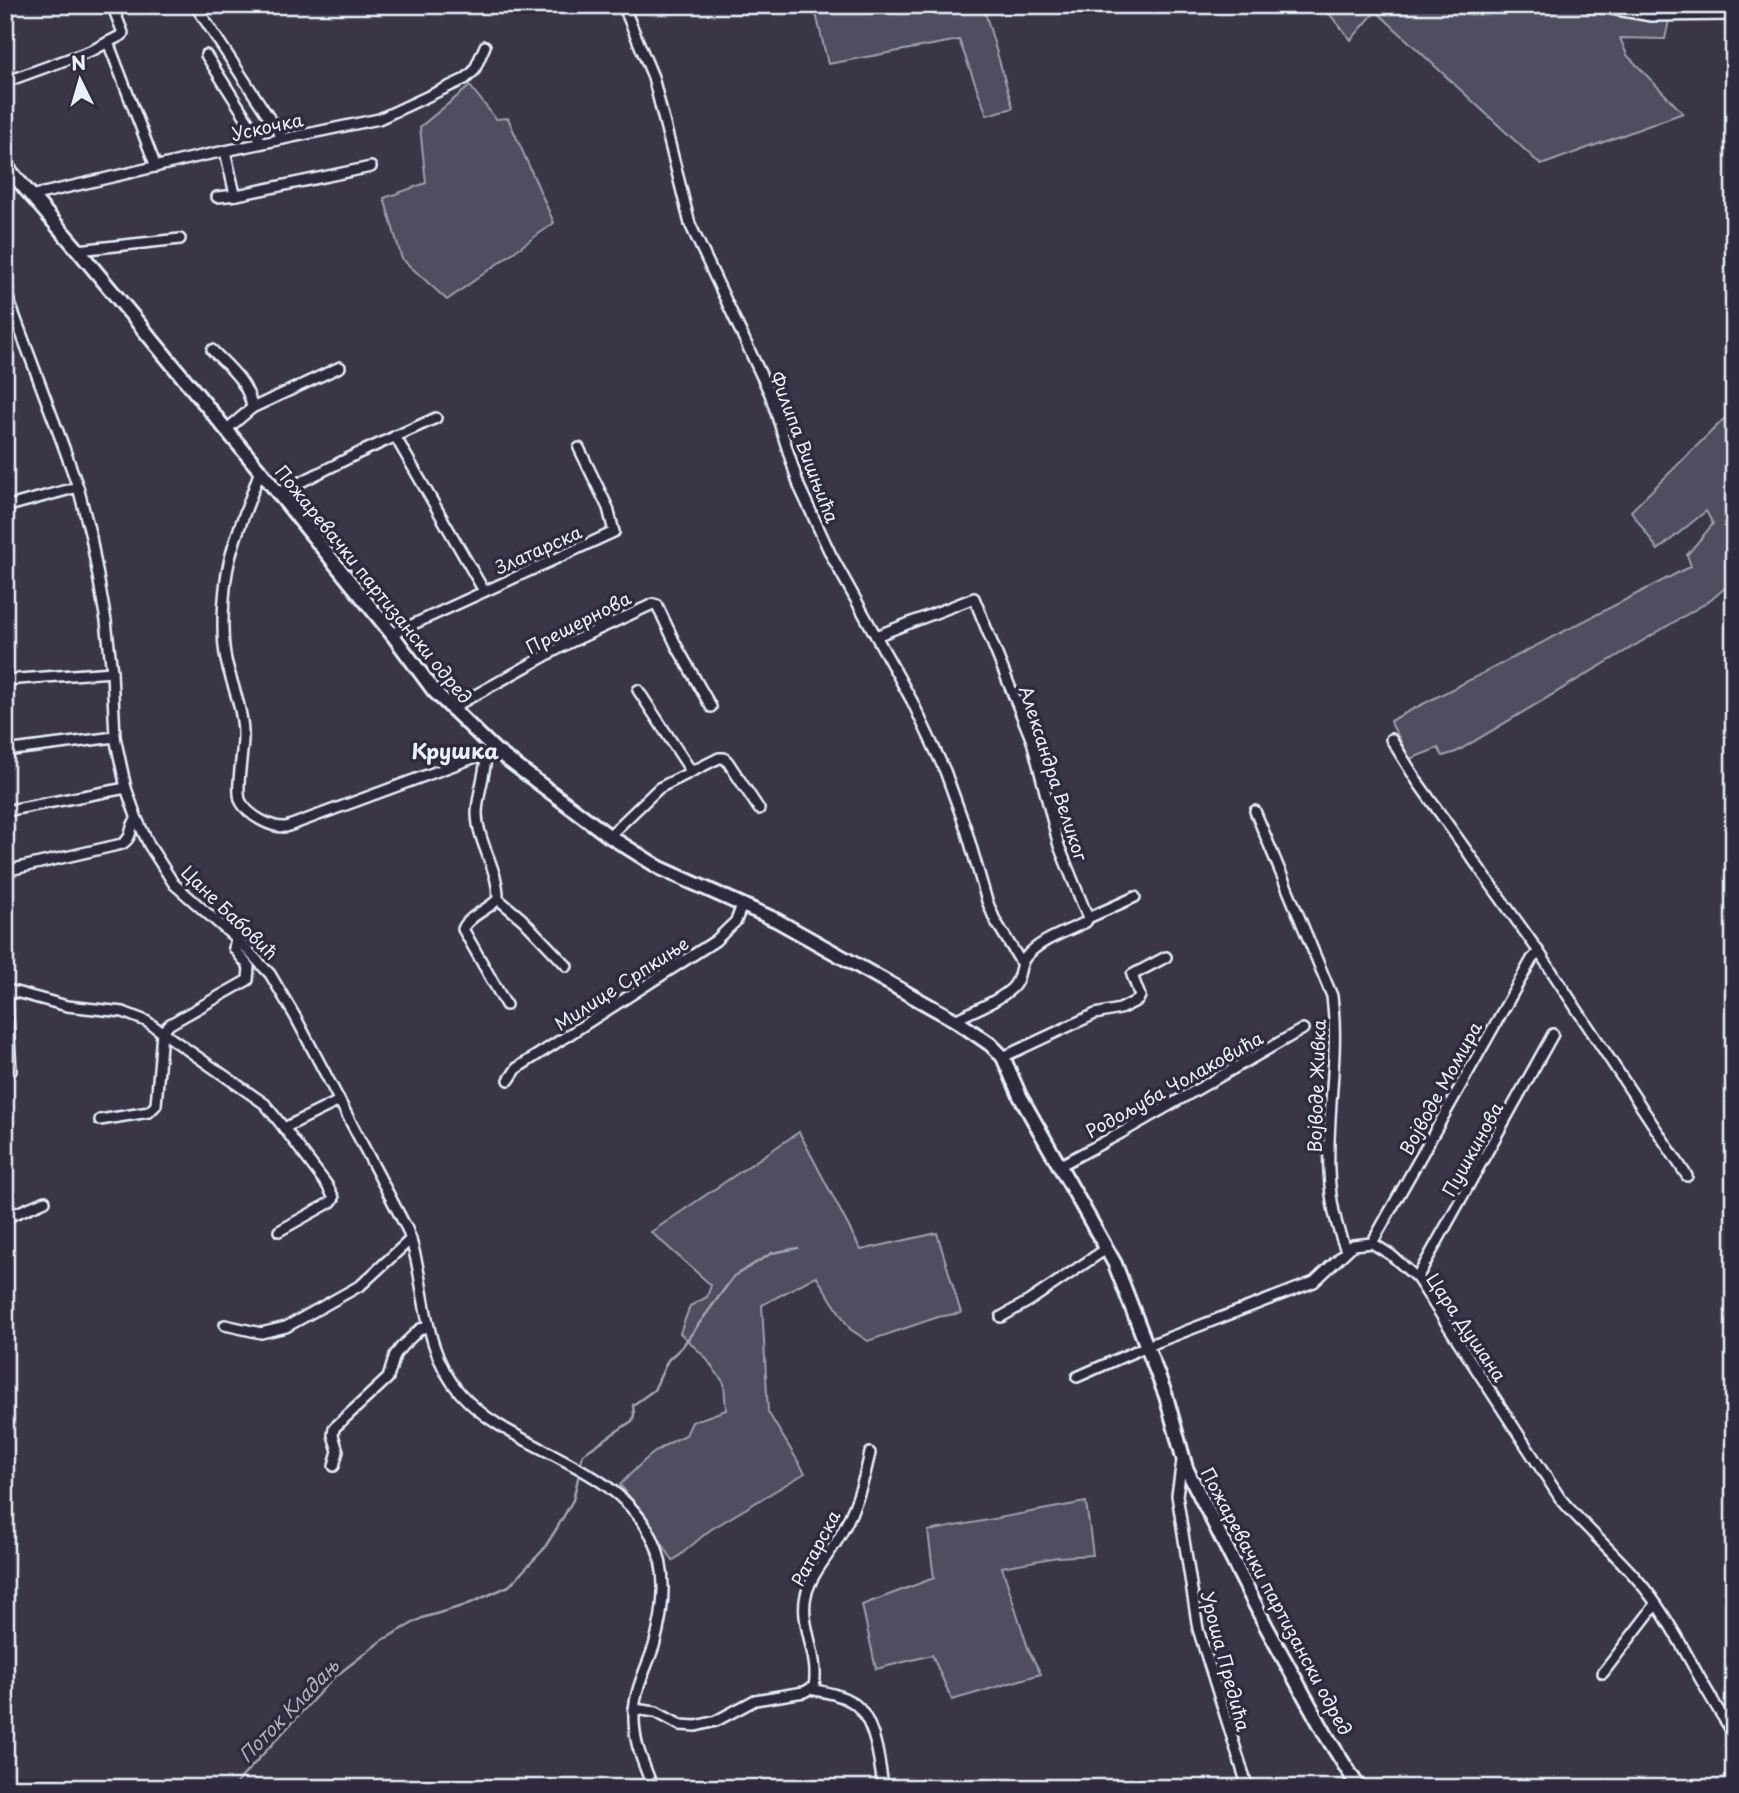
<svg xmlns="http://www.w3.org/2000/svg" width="1739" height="1793" viewBox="0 0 1739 1793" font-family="'Playpen Sans',sans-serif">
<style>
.green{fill:#504e5f;stroke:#9ca0ac;stroke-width:2}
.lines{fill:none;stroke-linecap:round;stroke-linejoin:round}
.stream{stroke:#a2a6b1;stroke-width:2.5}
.street-casing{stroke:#e8f1f8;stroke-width:14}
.secondary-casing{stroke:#e8f1f8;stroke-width:18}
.street{stroke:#2f2a3d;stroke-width:9}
.secondary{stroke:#2f2a3d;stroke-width:12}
.labels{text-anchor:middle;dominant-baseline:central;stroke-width:7;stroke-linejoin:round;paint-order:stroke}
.street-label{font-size:18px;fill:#e8f1f8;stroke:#2f2a3d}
.water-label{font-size:19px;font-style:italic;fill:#aeb2bd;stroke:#2f2a3d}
.quarter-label{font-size:21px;font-weight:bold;fill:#e8f1f8;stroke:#2f2a3d}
</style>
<rect width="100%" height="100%" fill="#3a3648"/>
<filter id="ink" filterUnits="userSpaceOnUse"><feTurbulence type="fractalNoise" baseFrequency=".0143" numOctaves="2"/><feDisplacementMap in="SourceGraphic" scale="14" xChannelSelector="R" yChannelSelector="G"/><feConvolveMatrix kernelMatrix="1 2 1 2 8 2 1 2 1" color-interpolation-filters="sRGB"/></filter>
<g filter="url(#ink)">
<!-- green -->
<g class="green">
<polygon points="814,5 983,5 1013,108 987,115 959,40 828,64"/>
<polygon points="1322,5 1677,5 1671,11 1665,39 1620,38 1627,55 1683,113 1541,165 1376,11 1351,40"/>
<polygon points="470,86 496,119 508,118 554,223 447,300 402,259 384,198 426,183 420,127"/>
<polygon points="1734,409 1734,580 1711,600 1456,752 1443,756 1438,748 1410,759 1390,721 1691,566 1687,555 1713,524 1706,511 1658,550 1631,511"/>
<path d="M 799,1132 L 861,1250 L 937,1233 L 961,1313 L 938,1317 L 868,1341 L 850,1329 L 816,1276 L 762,1305 L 768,1412 L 805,1473 L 710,1530 L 673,1561 L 645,1516 L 620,1485 C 643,1461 655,1448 686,1435 L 692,1422 L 726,1410 L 724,1383 L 705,1357 L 680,1333 L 690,1306 L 707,1297 L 711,1285 L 651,1232 Z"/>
<polygon points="1086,1502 1093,1555 1057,1557 1002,1567 1029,1651 1041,1674 952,1700 932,1655 876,1669 862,1605 934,1578 928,1531"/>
</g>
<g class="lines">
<!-- stream -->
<g class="stream">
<polyline points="581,1462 583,1454 632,1421 634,1415 633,1405 654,1390 668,1360 682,1347 734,1276 772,1253 798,1248"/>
<polyline points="232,1788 332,1679 381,1641 422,1618 466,1605 509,1586 543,1550 557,1528 573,1500 579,1474"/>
</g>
<!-- street casing -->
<g class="street-casing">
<g id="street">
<polyline points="195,5 283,139"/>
<polyline points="623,5 653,77 690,224 770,394 799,486 831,555 912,701 945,771 966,829 987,901 995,920 1022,964"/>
<polyline points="1589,5 1651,16 1734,15"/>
<polyline points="108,42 156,167"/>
<polyline points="206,55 262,143"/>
<polyline points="5,82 93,50 122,35 123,33 114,10"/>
<polyline points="225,151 234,190 237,195 371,167"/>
<polyline points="31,196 201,156 379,119 465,79 474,71 485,46"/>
<polyline points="217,197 237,195"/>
<polyline points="78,250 180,239"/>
<path d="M 5,290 L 63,445 L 78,487 L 91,537 L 106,621 L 112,672 L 115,737 L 126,788 L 137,819 L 149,845 L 174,884 L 241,943 L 270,974 L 296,1018 L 407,1229 C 428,1283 419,1346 460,1393 C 512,1452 612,1460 652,1537 C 669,1571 664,1611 654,1646 C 647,1667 635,1689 634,1712 C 633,1742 642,1760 653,1788"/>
<path d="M 212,350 C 229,367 249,383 252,408"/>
<polyline points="226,430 252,408 340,367"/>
<polyline points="395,436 484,591"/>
<path d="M 262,473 L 258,476 C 247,510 231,543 226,579 C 223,604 221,635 226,660 C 232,685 244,712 243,738 C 243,754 235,791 241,802 C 249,816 271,828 286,827 L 495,750"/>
<polyline points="279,493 361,452 436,418"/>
<polyline points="5,507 78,487"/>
<polyline points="392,634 614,532 608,508 579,448"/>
<path d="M 876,636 L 974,598 L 1032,741 L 1059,846 L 1088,918 L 1086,922 C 1066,932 1039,940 1025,958 C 1018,967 1022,978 1012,988 C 997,1002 974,1010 955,1020"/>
<polyline points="5,680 112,672"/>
<polyline points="638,690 691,771"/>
<polyline points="450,709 567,644 653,604 657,605 676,645 711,707"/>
<polyline points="1391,739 1419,784 1539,952 1687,1176"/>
<polyline points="5,751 115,737"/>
<path d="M 486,754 C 486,774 477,794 477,814 C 478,844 499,870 498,899 L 522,919 L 567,966"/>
<polyline points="5,811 126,788"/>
<path d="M 1255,811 L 1332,996 C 1343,1080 1310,1168 1346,1250"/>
<polyline points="609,836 659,788 719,758 724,758 728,762 759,809"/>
<path d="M 5,871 L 122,844 C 135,836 128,826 137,819"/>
<path d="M 498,899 C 488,910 468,916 463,929 L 506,1005"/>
<polyline points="1088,918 1135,897"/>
<polyline points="236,939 234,948 249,967 248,980 170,1024 162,1032 265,1104 284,1128 339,1101"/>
<polyline points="1003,1057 1095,1014 1120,1009 1138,1000 1140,996 1132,975 1166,957"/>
<polyline points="11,1071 7,999 12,991 67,1006 123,1012 146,1021 162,1032 156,1105 149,1112 100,1120"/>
<polyline points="509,1080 517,1068 715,941 736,921 742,905"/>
<polyline points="1059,1166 1121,1133 1303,1029"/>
<polyline points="5,1218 45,1201"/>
<polyline points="279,1231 331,1202 334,1198 327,1185 284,1128"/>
<polyline points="1372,1243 1532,959 1539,952"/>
<polyline points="1417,1278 1553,1034"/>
<polyline points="1001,1317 1029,1301 1106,1249"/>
<polyline points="225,1325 261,1333 286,1327 361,1285 411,1239"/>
<path d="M 1077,1377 L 1147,1346 L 1314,1282 L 1353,1245 L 1372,1243 L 1391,1255 L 1417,1278 L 1560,1498 C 1591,1535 1630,1565 1657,1605 C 1685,1646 1705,1693 1734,1734"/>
<polyline points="1182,1461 1177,1495 1198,1629 1248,1788"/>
<polyline points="334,1466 338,1451 333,1435 334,1428 388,1378 395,1355 402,1346 420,1329 427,1327"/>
<polyline points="1603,1673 1656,1604"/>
<path d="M 810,1689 L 814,1686 C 820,1656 799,1625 806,1595 C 812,1572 830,1555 841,1534 C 855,1509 864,1482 870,1453"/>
<path d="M 810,1689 C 825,1692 839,1694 852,1702 C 875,1717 880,1763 883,1788"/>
<polyline points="634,1709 656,1712 680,1725 696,1726 716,1721 755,1700 804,1692 810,1689"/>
</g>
</g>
<!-- secondary casing -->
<g class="secondary-casing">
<polyline id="secondary" points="5,165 78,250 262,473 392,634 434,691 495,750 609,836 660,868 776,920 955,1020 990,1044 1003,1057 1020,1096 1115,1264 1166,1396 1186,1468 1266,1626 1327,1737 1359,1788"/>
</g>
<!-- street -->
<use href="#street" class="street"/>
<!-- secondary -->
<use href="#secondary" class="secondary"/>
</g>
</g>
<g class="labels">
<!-- street labels -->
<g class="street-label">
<text transform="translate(267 126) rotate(-12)">Ускочка</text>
<text transform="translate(805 447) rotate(69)">Филипа Вишњића</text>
<text transform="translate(538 549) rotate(-24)">Златарска</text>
<text transform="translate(374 584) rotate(51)">Пожаревачки партизански одред</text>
<text transform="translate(578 622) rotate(-27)">Прешернова</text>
<text transform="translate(1054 773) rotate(72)">Александра Великог</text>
<text transform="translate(230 912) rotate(44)">Цане Бабовић</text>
<text transform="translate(621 983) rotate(-33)">Милице Српкиње</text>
<text transform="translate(1174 1084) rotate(-29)">Родољуба Чолаковића</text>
<text transform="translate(1316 1086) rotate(-88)">Војводе Живка</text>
<text transform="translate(1440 1088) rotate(-61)">Војводе Момира</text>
<text transform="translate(1472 1149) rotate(-61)">Пушкинова</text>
<text transform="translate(1467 1327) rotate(56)">Цара Душана</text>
<text transform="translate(815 1548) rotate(-62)">Ратарска</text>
<text transform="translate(1277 1601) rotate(62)">Пожаревачки партизански одред</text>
<text transform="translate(1226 1661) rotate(75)">Уроша Предића</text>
</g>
<!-- water labels -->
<g class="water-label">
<text transform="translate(288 1710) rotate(-46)">Поток Кладањ</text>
</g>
<!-- quarter labels -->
<g class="quarter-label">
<text x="455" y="750">Крушка</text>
</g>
</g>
<!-- margin -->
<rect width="1739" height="1793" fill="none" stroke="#2f2a3d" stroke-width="28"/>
<rect x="14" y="14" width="1711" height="1765" fill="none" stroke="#e8f1f8" stroke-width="2.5" filter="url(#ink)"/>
<!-- north arrow -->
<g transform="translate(80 80) rotate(355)" stroke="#2f2a3d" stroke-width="5" paint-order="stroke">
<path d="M0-5L12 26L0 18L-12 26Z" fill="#e8f1f8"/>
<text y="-10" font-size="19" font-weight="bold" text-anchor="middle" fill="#e8f1f8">N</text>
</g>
</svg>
